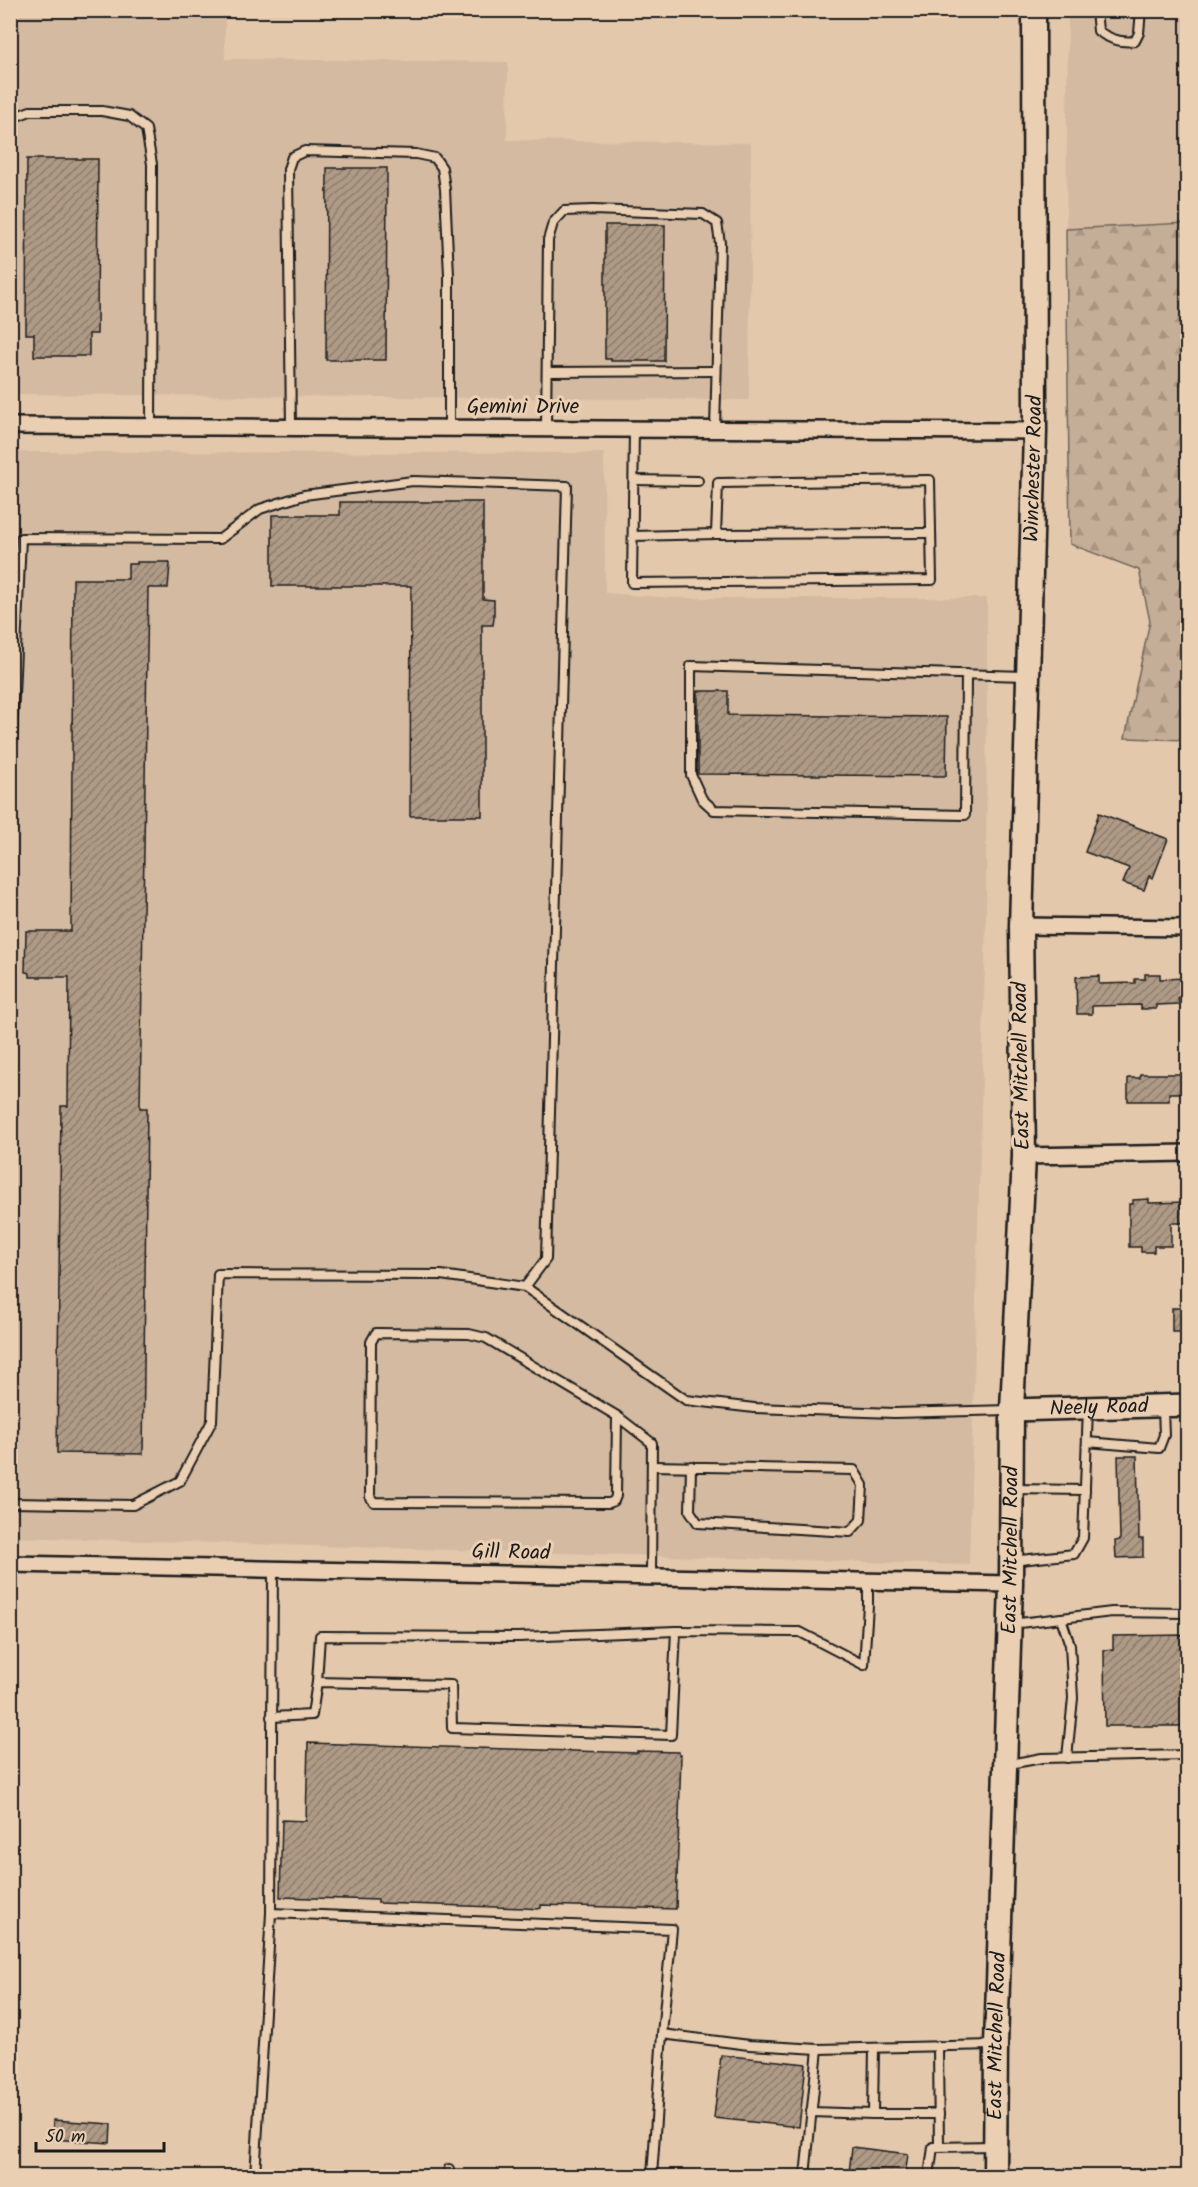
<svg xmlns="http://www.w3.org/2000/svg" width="1198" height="2187" viewBox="0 0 1198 2187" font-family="Kalam,sans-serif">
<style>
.built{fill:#d3baa1}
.forest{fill:url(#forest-firs);stroke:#70655a;stroke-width:1.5}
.building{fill:url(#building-hatch);stroke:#1c1c1c;stroke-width:1.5}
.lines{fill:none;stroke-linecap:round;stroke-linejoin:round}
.lane-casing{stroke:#1c1c1c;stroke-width:12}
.street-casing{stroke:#1c1c1c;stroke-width:20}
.secondary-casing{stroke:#1c1c1c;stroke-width:26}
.primary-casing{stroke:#1c1c1c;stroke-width:27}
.lane{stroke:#ebcfb2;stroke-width:8}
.street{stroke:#ebcfb2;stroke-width:15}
.secondary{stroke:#ebcfb2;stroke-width:21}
.primary{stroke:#ebcfb2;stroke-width:22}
.labels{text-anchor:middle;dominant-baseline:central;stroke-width:6;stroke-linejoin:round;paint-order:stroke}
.street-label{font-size:21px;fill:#1c1c1c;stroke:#ebcfb2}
</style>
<defs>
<pattern id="forest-firs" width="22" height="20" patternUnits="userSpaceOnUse" patternTransform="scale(1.5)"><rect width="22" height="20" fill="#c5ae97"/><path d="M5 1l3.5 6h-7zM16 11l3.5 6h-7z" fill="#a99582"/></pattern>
<pattern id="building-hatch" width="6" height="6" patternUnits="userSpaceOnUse" patternTransform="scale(1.5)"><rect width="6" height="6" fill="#af9a86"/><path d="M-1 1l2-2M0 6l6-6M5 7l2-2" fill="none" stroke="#8e7d6d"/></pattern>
</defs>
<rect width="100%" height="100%" fill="#e3c8ac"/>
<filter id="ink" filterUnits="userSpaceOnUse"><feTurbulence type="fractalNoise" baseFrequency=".0167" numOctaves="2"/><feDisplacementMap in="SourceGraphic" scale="12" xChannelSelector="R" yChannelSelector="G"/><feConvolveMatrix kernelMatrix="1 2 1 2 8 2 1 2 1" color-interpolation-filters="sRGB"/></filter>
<g filter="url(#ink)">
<!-- built -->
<g class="built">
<polygon points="1068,11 1187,11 1187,223 1066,229"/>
<polygon points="11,12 225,14 225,59 508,62 507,140 751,143 749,400 11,394"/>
<polygon points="11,452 604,453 605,593 671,598 987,598 986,924 969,1565 11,1537"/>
</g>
<!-- forest -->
<polygon class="forest" points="1187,223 1187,740 1125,738 1150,621 1139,570 1070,544 1066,229"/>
<!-- building -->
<g class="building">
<polygon points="27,159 98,159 97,334 89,334 89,356 34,356 34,334 26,334"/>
<polygon points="327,168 387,168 386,360 326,360"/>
<polygon points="605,225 665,225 664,361 611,361 611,359 605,359"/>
<polygon points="340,502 483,502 483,599 494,600 494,618 493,625 482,625 482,816 410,816 411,586 272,586 272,515 340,515"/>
<polygon points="137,562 169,562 170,564 168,588 148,588 140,1108 147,1108 143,1454 57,1453 61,1106 68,1106 69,977 30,977 30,973 25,972 26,931 71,931 73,579 128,579 128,564 137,564"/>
<polygon points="698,691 728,691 728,715 947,717 946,776 698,774"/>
<polygon points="1099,813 1168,839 1153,878 1149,876 1144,890 1123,883 1129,868 1085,852"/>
<polygon points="1145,974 1160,974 1160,979 1188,978 1188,998 1178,998 1179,1004 1156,1005 1156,1009 1141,1009 1141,1005 1092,1006 1092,1014 1077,1014 1076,977 1099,976 1099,984 1135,983 1135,979 1145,979"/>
<polygon points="1140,1074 1188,1074 1188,1093 1169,1093 1169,1101 1128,1101 1128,1078 1140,1078"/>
<polygon points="1149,1199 1149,1203 1188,1202 1188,1223 1171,1223 1171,1246 1154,1246 1154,1252 1141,1252 1141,1247 1129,1247 1129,1204 1133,1204 1133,1200"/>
<rect x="1172" y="1308" width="16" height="24"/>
<polygon points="1118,1456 1137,1456 1139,1539 1143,1539 1143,1557 1116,1558 1115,1541 1120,1540"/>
<polygon points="1188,1635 1188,1726 1105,1726 1104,1652 1104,1650 1113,1649 1113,1636"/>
<polygon points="308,1743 638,1753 637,1751 679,1752 679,1755 681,1755 676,1909 541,1905 541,1908 538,1909 525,1908 378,1903 378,1900 280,1897 282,1820 306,1821"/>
<polygon points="721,2055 806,2064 799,2127 714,2118"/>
<polygon points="53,2120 111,2124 110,2143 52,2139"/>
<polygon points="852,2147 908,2154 905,2176 883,2176 849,2172"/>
</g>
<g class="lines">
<!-- lane casing -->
<g class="lane-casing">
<g id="lane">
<path d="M 1096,10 L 1098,31 C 1109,39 1122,43 1135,41 L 1139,33 L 1141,10"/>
<polyline points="10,119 30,111 102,111 129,116 146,129 152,164 151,427"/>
<polyline points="547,372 716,371"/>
<polyline points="291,427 288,169 292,157 305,151 416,154 435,158 442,168 445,189 449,275 449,428"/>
<polyline points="546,428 548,240 553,223 564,211 593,210 703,214 717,223 720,243 715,429"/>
<polyline points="634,480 698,481"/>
<polyline points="716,534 931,533"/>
<polyline points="633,536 716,534 718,483 930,480 932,580 632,583 634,429"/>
<polyline points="966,674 965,815 714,810 702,799 691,775 691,666 1027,676"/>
<polyline points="10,784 21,538 220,539 260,509 304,495 413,481 567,486 546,1259 525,1287"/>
<polyline points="617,1416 616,1496 614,1501 609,1503 374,1502 370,1497 371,1342 376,1333 469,1334 486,1338 617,1416 652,1443 651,1576"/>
<polyline points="1087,1442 1159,1448 1164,1435 1163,1409"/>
<polyline points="652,1466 854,1470 863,1485 861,1520 850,1532 698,1523 690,1511 691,1466"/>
<polyline points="1012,1489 1085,1490"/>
<polyline points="10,1503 133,1505 180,1481 212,1421 218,1274 441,1275 525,1287 686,1400 754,1408 894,1413 1010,1410"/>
<polyline points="1012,1561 1074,1554 1083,1538 1088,1409"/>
<polyline points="1061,1618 1070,1645 1073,1698 1067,1758"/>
<polyline points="1011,1624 1112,1612 1188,1613"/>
<polyline points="317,1682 320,1636 519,1637 676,1631"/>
<polyline points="271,1717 312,1715 317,1682 451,1685 452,1728 671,1735 676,1631 800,1632 864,1665 868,1605 868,1581"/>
<polyline points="1009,1764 1042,1758 1188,1755"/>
<polyline points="271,1913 273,1569"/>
<polyline points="938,2046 939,2147"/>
<polyline points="874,2048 873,2114 939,2114"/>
<polyline points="811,2112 873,2114"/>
<polyline points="255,2176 271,1913 672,1929 662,2034 749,2045 818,2049 994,2045"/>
<polyline points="449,2176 449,2169"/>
<polyline points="652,2176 662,2034"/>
<polyline points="805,2176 818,2049"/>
<polyline points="929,2176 933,2147 994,2146"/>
</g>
</g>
<!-- street casing -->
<g class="street-casing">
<g id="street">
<polyline points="10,426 1035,431"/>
<polyline points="1021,926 1188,928"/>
<polyline points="1024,1156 1188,1153"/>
<polyline points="10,1564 1011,1584"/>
</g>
</g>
<!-- secondary casing -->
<g class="secondary-casing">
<g id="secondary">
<path id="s1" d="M 1012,1410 L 1188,1405"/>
</g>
</g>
<!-- primary casing -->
<g class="primary-casing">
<g id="primary">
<path id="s2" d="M 995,2176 L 996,2045 L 1011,1584 L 1012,1410 L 1024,1156 L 1021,926 L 1035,431 L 1034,10"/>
</g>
</g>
<!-- lane -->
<use href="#lane" class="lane"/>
<!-- street -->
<use href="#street" class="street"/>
<!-- secondary -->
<use href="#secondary" class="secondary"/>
<!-- primary -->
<use href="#primary" class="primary"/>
</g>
</g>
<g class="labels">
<!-- street labels -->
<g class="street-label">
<text x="523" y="407">Gemini Drive</text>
<text stroke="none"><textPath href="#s2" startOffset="1708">Winchester Road</textPath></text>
<text transform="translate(1022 1066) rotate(-91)">East Mitchell Road</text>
<text stroke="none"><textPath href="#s1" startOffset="87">Neely Road</textPath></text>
<text stroke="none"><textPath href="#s2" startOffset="626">East Mitchell Road</textPath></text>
<text transform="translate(511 1553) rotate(1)">Gill Road</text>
<text stroke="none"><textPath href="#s2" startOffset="140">East Mitchell Road</textPath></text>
</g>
</g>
<!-- margin -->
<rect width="1198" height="2187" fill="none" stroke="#ebcfb2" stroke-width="36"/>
<rect x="18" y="18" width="1162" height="2151" fill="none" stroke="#1c1c1c" stroke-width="2" filter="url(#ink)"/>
<!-- scale -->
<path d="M36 2142v9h128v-9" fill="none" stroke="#1c1c1c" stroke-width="3"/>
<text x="45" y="2142" font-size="18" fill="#1c1c1c" stroke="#ebcfb2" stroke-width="4.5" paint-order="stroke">50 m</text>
</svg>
